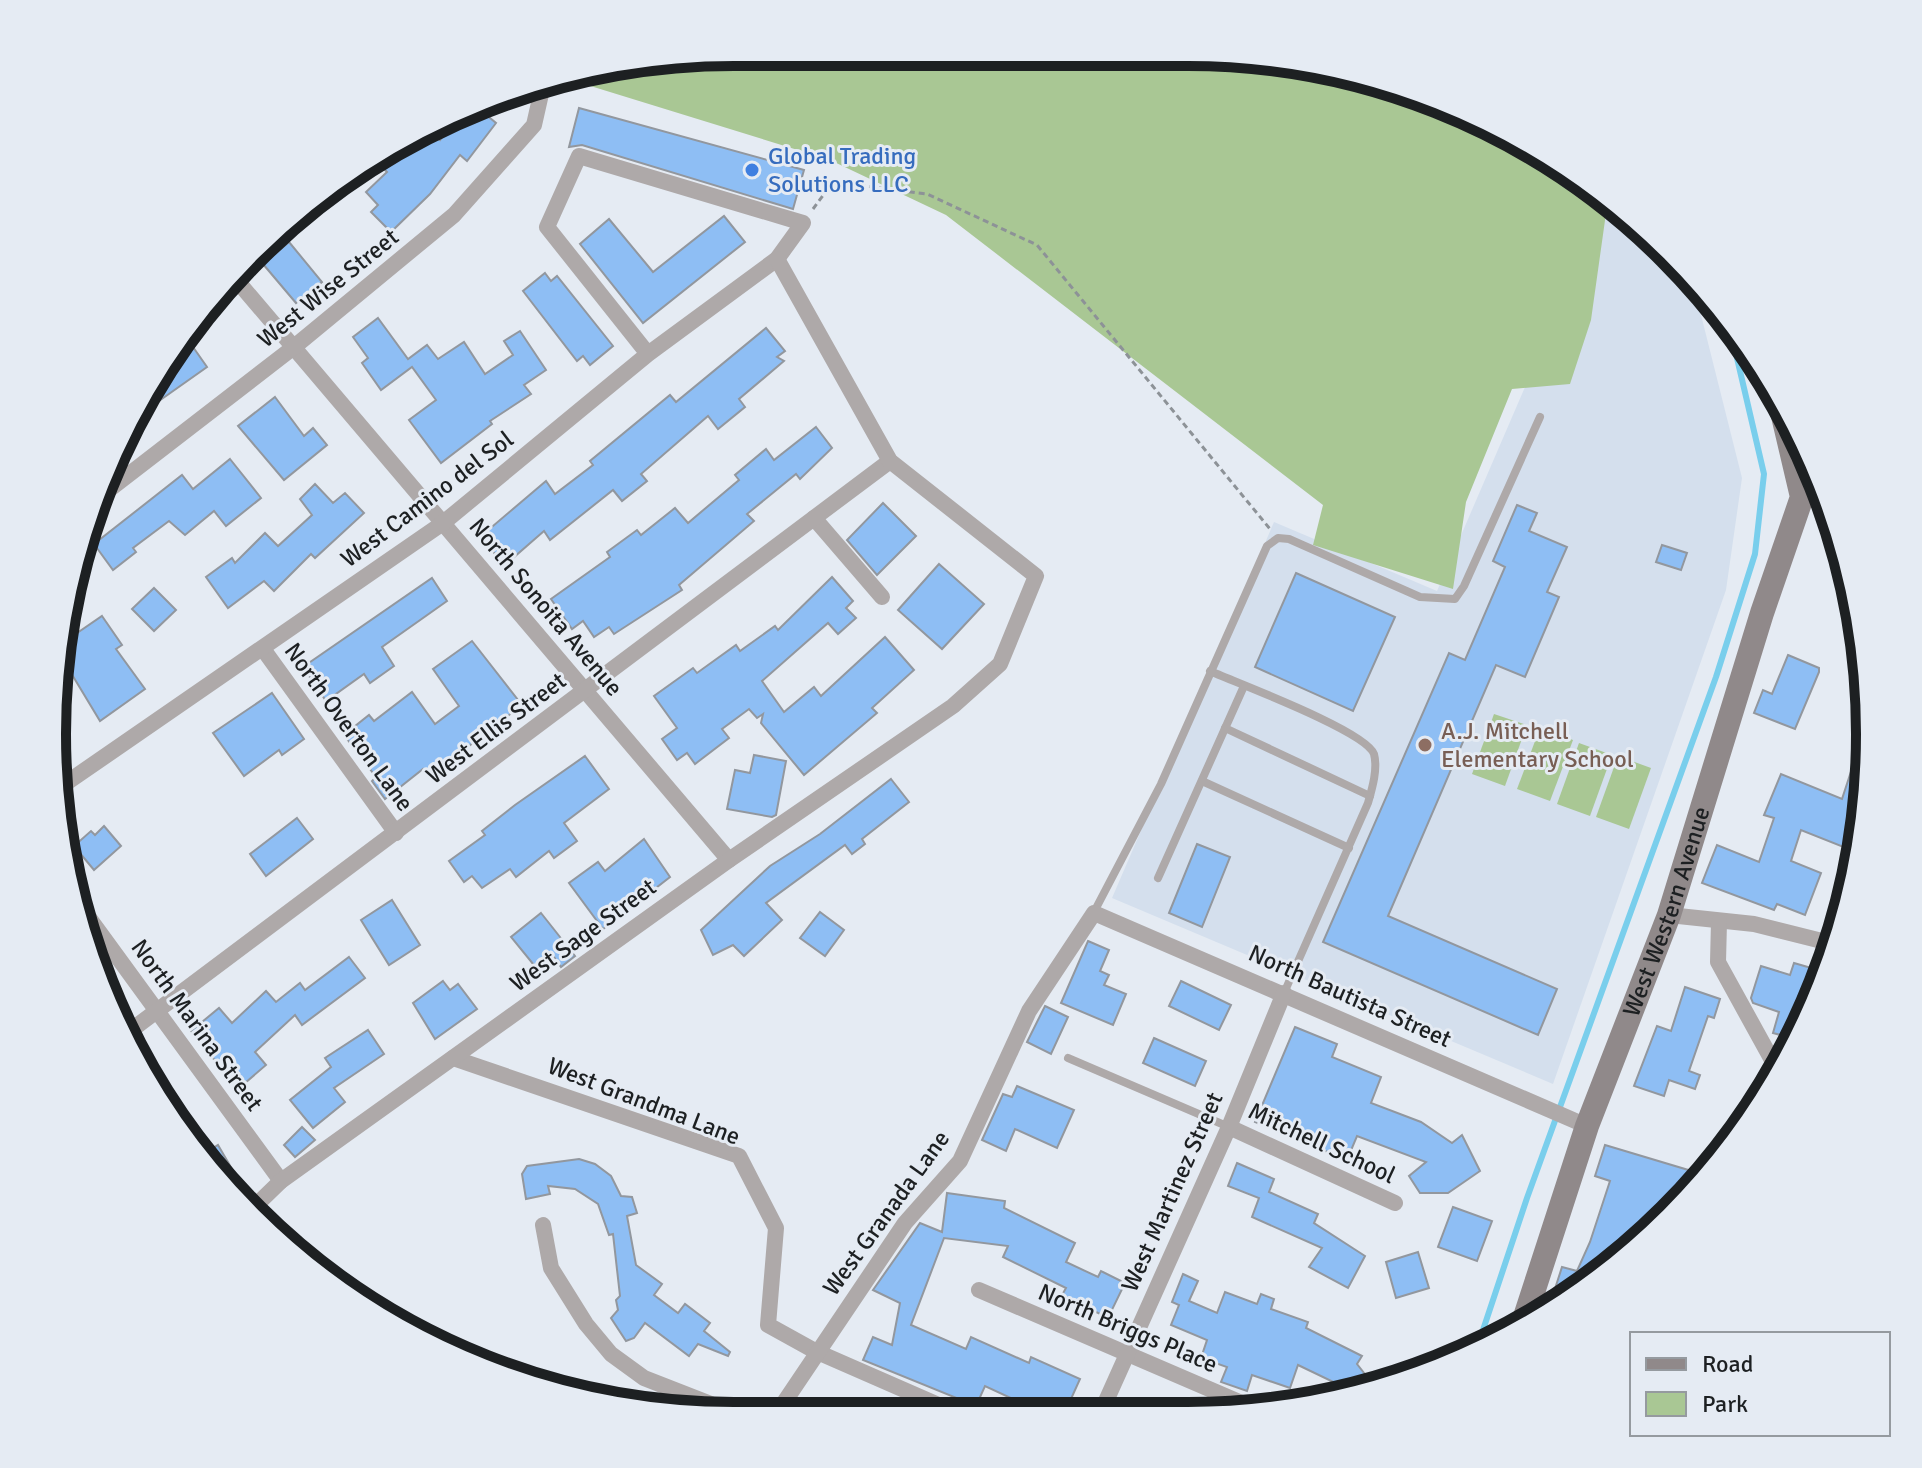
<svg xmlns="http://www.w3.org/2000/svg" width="1922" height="1468" viewBox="0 0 1922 1468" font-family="Signika,sans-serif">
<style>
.built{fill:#d4dfed}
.green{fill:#a9c794}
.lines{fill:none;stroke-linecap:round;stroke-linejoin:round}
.stream{stroke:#79ceec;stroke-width:6}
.building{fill:#8ebef4;stroke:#92979e;stroke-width:2}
.path{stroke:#8d9297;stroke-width:3;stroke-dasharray:6 4;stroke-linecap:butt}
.lane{stroke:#aea9a9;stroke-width:8}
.street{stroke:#aea9a9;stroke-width:16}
.secondary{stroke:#90898a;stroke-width:24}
.shop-dot{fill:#3f7fe0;stroke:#e5ebf3;stroke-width:3}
.education-dot{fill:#8d6e63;stroke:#e5ebf3;stroke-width:3}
.labels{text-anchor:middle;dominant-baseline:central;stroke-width:6;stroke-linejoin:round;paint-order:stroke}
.shop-label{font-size:24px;fill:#366cbe;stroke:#e5ebf3;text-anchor:start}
.street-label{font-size:24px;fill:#1d2022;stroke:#e5ebf3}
.education-label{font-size:24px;fill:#785e54;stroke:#e5ebf3;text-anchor:start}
.rim{fill:none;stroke:#1d2022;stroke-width:10}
</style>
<rect width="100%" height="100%" fill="#e5ebf3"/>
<!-- built -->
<polygon class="built" points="1607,197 1695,291 1742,478 1726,590 1553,1084 1112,898 1274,522 1437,591"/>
<!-- green -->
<g class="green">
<polygon points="734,52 1232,53 1365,75 1489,122 1608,199 1591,320 1570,384 1512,389 1466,502 1453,589 1313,545 1323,505 946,215 830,160 584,84 591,71"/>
<polygon points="1494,714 1527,725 1505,786 1472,774"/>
<polygon points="1540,728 1573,740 1550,801 1517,789"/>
<polygon points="1579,743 1612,755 1590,816 1557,804"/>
<polygon points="1618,756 1651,768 1629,829 1596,817"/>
</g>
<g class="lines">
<!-- stream -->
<polyline class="stream" points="1478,1345 1527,1198 1716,677 1755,554 1764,474 1730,328"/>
</g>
<!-- building -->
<g class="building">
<polygon points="478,108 496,123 467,161 460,155 430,194 391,232 371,212 378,205 366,192 387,172 374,158 403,139 414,151 429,132 440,140 458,116"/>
<polygon points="579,108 804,170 793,209 582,145 569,147"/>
<polygon points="724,216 745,242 643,323 580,244 609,219 653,272"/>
<polygon points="289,242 322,282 296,303 263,264"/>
<polygon points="545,273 551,281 557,276 613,346 590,365 583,356 577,361 523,291"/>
<polygon points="378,318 408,359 427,345 438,359 464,342 485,374 513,355 504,341 520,331 546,370 524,385 531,394 490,421 492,424 441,463 409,420 436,400 412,367 381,390 362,363 368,358 353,337"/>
<polygon points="766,328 785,351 777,357 784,361 739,399 745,407 718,429 708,416 641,474 647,481 622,501 613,490 550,540 544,531 505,565 480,537 546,481 555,494 593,465 590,461 670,395 676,402"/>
<polygon points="186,337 207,367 132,420 143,393"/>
<polygon points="275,397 304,436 313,428 327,445 284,480 238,426"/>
<polygon points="816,427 832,448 800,479 796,474 747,514 754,521 679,585 682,590 614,634 609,627 594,637 583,621 572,629 551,599 610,557 607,552 637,530 641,535 675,508 688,523 739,480 735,475 766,449 774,460"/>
<polygon points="230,459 261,498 226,526 214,511 185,535 169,521 133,548 136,552 113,570 94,544 182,475 193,489"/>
<polygon points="315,484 333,503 345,493 364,513 315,558 311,554 274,591 264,581 228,608 206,577 232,558 235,563 265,533 278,546 312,515 300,499"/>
<polygon points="883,503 916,536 877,575 847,540"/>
<polygon points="1517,505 1537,513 1529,531 1567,547 1547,592 1559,597 1525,677 1496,665 1388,916 1557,989 1538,1035 1323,942 1449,653 1465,660 1505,567 1493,561"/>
<polygon points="1662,545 1687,553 1681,570 1656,562"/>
<polygon points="939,564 984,604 942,649 898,610"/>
<polygon points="1296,573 1395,617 1353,711 1255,667"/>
<polygon points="832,577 853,601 846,608 856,618 838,634 828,623 762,681 784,712 814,687 821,696 885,637 914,670 872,708 877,713 804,775 761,723 763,714 757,718 749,709 722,729 729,738 695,764 687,753 677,760 662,739 677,728 654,696 693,668 697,673 736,645 740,651 775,626 778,630"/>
<polygon points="432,578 447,601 382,647 394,666 370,683 364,674 326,701 303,667"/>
<polygon points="154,588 176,610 154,631 132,609"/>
<polygon points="102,616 122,645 116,649 145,689 100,721 62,658 64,642"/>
<polygon points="472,641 522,705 429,777 423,769 385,799 372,781 376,777 344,735 369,715 374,721 412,692 435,724 459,706 433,669"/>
<polygon points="1788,655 1819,668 1819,672 1795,729 1754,713 1763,690 1772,694"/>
<polygon points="272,693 304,739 282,755 279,750 244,776 213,733"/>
<polygon points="1863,735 1870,736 1863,806 1846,848 1801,830 1791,861 1821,873 1805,915 1777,904 1774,910 1702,883 1717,845 1759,862 1774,818 1764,815 1781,774 1842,799"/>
<polygon points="754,755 786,761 776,815 772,817 727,809 735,770 750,773"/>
<polygon points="585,756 609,789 564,823 577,841 554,858 549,851 516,877 510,869 482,888 472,876 464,882 449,861 485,835 482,831 515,805"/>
<polygon points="891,779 909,802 862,839 865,844 852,854 845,845 766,903 782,920 744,956 733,945 713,955 701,930 770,866 820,834"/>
<polygon points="297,818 313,839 266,876 250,854"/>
<polygon points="104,826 121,846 94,870 74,846 91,831 95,835"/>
<polygon points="644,839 670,877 603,929 569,883 598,862 605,871"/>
<polygon points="1197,844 1230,857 1202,927 1169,913"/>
<polygon points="392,900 420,945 389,965 361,920"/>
<polygon points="820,912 844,930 825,956 800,938"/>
<polygon points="541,913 575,956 561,967 554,957 538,970 511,937"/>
<polygon points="1088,941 1109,950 1100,971 1109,975 1104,985 1126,994 1113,1025 1061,1003"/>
<polygon points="349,957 365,978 302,1025 295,1015 255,1052 266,1065 238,1089 191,1031 219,1008 232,1023 266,991 276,1002 300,983 305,990"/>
<polygon points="1794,963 1825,972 1818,995 1795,1039 1773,1033 1779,1012 1753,1003 1751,998 1761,966 1790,975"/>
<polygon points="443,981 450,990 458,984 477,1009 435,1039 413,1003"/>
<polygon points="1181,981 1231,1005 1219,1030 1169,1006"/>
<polygon points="1685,987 1720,999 1714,1018 1708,1016 1689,1071 1700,1075 1695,1089 1669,1080 1664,1096 1634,1086 1657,1026 1671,1031"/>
<polygon points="1045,1006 1068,1017 1051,1054 1027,1042"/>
<polygon points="1295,1027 1337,1044 1332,1057 1381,1077 1371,1103 1421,1122 1452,1143 1462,1135 1480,1171 1448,1193 1420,1193 1409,1176 1426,1162 1357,1136 1347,1160 1255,1122"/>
<polygon points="368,1030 384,1054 334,1088 345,1102 313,1128 290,1100 331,1067 325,1058"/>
<polygon points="1154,1038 1206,1061 1195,1086 1143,1063"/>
<polygon points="1017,1086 1074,1110 1057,1148 1015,1129 1006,1151 982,1140 1003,1094 1012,1097"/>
<polygon points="302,1127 315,1140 295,1157 284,1145"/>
<polygon points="218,1145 236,1176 224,1183 202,1155"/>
<polygon points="1605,1145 1695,1172 1687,1195 1670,1217 1565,1302 1552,1298 1562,1267 1577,1271 1590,1242 1610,1181 1595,1176"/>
<polygon points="579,1159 595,1164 611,1176 621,1196 632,1197 637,1213 627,1216 636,1265 662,1284 654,1295 678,1313 685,1304 710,1323 704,1331 730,1352 728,1356 698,1344 689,1356 645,1323 634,1338 626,1341 611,1318 618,1310 616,1300 620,1296 613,1234 609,1235 598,1204 575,1189 548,1186 550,1194 526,1199 522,1174 527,1166"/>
<polygon points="1237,1163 1274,1179 1269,1192 1318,1214 1314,1223 1365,1256 1348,1288 1309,1267 1322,1248 1252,1217 1259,1198 1228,1186"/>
<polygon points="947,1193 1005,1201 1004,1208 1075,1243 1066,1262 1098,1277 1101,1271 1125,1283 1108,1318 1062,1295 1066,1288 1003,1257 1008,1246 944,1238 911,1325 966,1349 971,1337 1029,1363 1031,1357 1080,1379 1066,1410 1008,1410 1013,1399 985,1386 976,1406 863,1360 873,1337 892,1345 900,1303 873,1290 920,1223 942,1232"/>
<polygon points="1453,1207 1492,1221 1477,1261 1438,1247"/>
<polygon points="1418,1252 1429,1288 1396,1298 1386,1262"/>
<polygon points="1183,1274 1198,1281 1189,1301 1217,1313 1225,1292 1257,1304 1261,1294 1274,1299 1271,1309 1308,1322 1306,1328 1362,1356 1357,1364 1375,1387 1354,1392 1298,1365 1290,1388 1252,1375 1247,1391 1221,1382 1227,1367 1201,1358 1207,1340 1171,1325 1179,1305 1172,1302"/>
</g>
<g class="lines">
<!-- path -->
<polyline class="path" points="813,209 833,182 927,194 1037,245 1270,529"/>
<!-- lane -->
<g class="lane">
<polyline points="1805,496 1824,493"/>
<path d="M 1210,671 C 1237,683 1366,731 1374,754 C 1378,769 1372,789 1368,803 L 1284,993"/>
<polyline points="1225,728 1370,796"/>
<polyline points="1202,781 1349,848"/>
<polyline points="1158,878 1244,686"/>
<polyline points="1094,912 1161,784 1267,546 1278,538 1289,539 1420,597 1455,599 1464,586 1540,417"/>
<polyline points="1068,1058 1229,1127"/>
</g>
<!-- street -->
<g class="street">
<polyline points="233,276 729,860"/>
<polyline points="1803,495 1814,466"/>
<polyline points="101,496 294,347 454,215 534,125 541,94 537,84"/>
<polyline points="814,518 882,597"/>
<polyline points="263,649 396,833"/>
<polyline points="59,788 443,523 648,354 777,259 803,223 579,156 547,227 648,354"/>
<polyline points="73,896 281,1181"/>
<polyline points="1669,915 1754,924 1834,944"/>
<polyline points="1719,922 1718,962 1778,1071"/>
<polyline points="130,1031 890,461"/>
<polyline points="453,1058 739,1156 776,1228 768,1325 815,1351 950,1410"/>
<polyline points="1229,1127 1395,1203"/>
<polyline points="249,1212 281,1181 729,860 953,706 1000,664 1036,576 890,461 777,259"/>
<polyline points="543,1225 551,1268 586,1324 611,1354 644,1378 726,1410"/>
<polyline points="979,1290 1258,1410"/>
<polyline points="779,1410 905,1223 960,1161 1029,1011 1094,913 1587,1126"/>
<polyline points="1102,1410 1229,1127 1284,993"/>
</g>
<!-- secondary -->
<path class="secondary" id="s1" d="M 1523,1323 L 1587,1126 L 1669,915 L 1762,613 L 1802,497 L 1779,399"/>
</g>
<!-- markers -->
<circle class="shop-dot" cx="752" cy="170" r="8"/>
<circle class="education-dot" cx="1425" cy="745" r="8"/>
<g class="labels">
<!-- shop labels -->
<g class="shop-label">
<text x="768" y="156">Global Trading<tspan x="768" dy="28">Solutions LLC</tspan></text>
</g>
<!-- street labels -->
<g class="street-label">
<text transform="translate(328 288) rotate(-39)">West Wise Street</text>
<text transform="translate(427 499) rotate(-37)">West Camino del Sol</text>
<text transform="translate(546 607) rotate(50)">North Sonoita Avenue</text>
<text transform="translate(349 727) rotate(54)">North Overton Lane</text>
<text transform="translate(496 728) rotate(-37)">West Ellis Street</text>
<text stroke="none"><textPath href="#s1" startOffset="436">West Western Avenue</textPath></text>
<text transform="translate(583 935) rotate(-36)">West Sage Street</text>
<text transform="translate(1350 996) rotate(24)">North Bautista Street</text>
<text transform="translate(197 1025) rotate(54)">North Marina Street</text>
<text transform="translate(644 1101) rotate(21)">West Grandma Lane</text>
<text transform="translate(1322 1143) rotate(25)">Mitchell School</text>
<text transform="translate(1172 1192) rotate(-66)">West Martinez Street</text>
<text transform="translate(886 1213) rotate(-54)">West Granada Lane</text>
<text transform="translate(1128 1328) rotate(23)">North Briggs Place</text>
</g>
<!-- education labels -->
<g class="education-label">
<text x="1441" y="731">A.J. Mitchell<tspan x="1441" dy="28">Elementary School</tspan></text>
</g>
</g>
<!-- crop -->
<path d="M0 0H1922V1468H0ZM734 66H1188A668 668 0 0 1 1856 734V734A668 668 0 0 1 1188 1402H734A668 668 0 0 1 66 734V734A668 668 0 0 1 734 66Z" fill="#e5ebf3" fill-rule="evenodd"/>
<path class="rim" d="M734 66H1188A668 668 0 0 1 1856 734V734A668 668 0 0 1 1188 1402H734A668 668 0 0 1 66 734V734A668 668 0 0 1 734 66Z"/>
<!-- legend -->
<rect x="1630" y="1332" width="260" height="104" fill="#e5ebf3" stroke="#959a9f" stroke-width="2"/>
<rect x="1646" y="1358" width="40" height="12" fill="#90898a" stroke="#959a9f" stroke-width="2"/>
<text x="1702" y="1372" font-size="24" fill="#1d2022">Road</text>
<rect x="1646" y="1392" width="40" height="24" fill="#a9c794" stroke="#959a9f" stroke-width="2"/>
<text x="1702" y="1412" font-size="24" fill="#1d2022">Park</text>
</svg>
